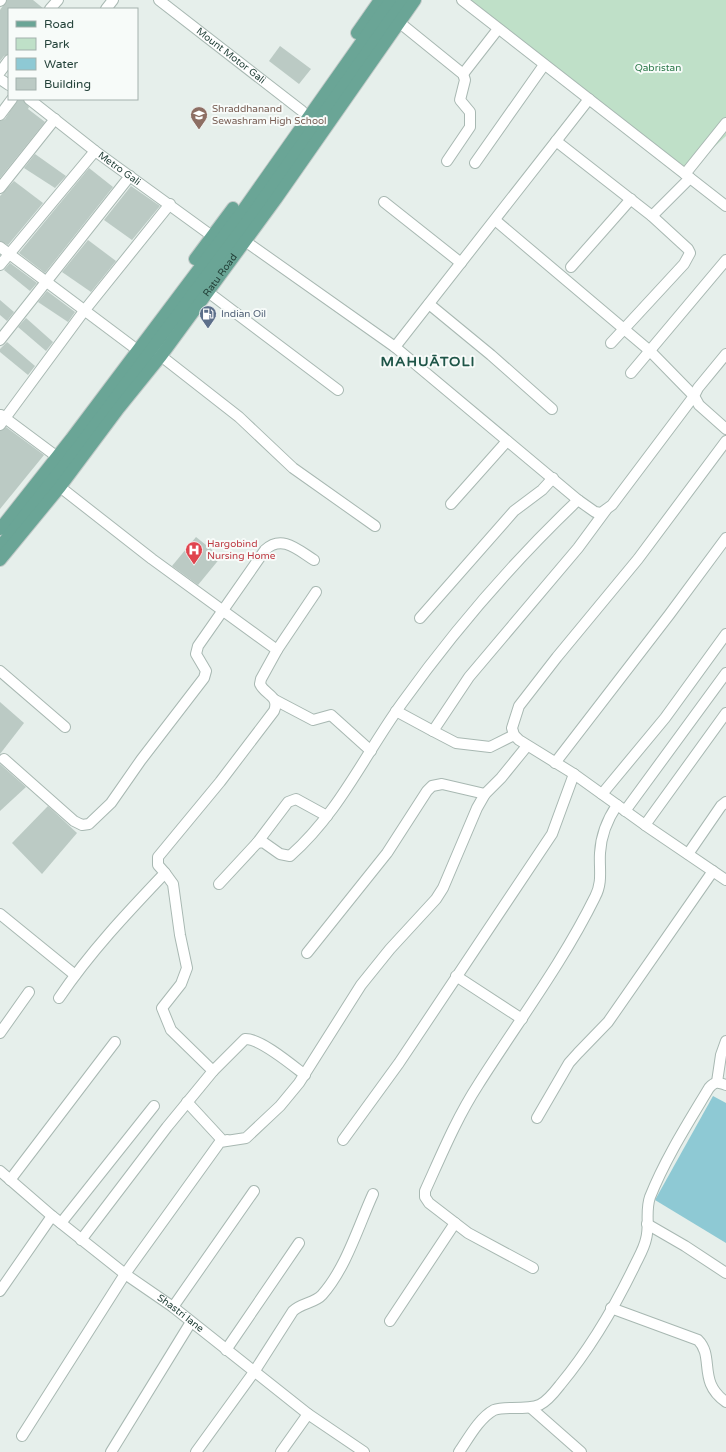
<svg xmlns="http://www.w3.org/2000/svg" width="726" height="1452" viewBox="0 0 726 1452" font-family="'Varela Round',sans-serif">
<style>
.green{fill:#bfe0c8}
.water{fill:#8ec9d4}
.building{fill:#bbcac4}
.lines{fill:none;stroke-linecap:round;stroke-linejoin:round}
.minor-casing{stroke:#a8b8b2;stroke-width:12}
.primary-casing{stroke:#c2cac8;stroke-width:14}
.minor{stroke:#fff;stroke-width:10}
.primary{stroke:#6aa596;stroke-width:12}
.labels{text-anchor:middle;dominant-baseline:central;stroke-width:4;stroke-linejoin:round;paint-order:stroke}
.street-label{font-size:10px;fill:#24423a;stroke:#f7fbf9}
.park-label{font-size:10px;fill:#2d7a4b;stroke:#f7fbf9}
.education-label{font-size:10px;fill:#785e54;stroke:#f7fbf9;text-anchor:start}
.service-label{font-size:10px;fill:#4e5e75;stroke:#f7fbf9;text-anchor:start}
.health-label{font-size:10px;fill:#be3a42;stroke:#f7fbf9;text-anchor:start}
.district-label{font-size:14px;font-weight:bold;letter-spacing:1px;fill:#1f5548;stroke:#f7fbf9}
</style>
<rect width="100%" height="100%" fill="#e6efeb"/>
<!-- green -->
<polygon class="green" points="470,0 726,0 726,136 685,174"/>
<!-- water -->
<polygon class="water" points="713,1096 726,1103 726,1243 655,1200"/>
<!-- building -->
<g class="building">
<polygon points="7,0 33,0 44,9 9,9 9,54 4,56 0,61 0,10"/>
<polygon points="280,46 311,69 299,84 269,61"/>
<polygon points="18,99 23,99 29,107 28,109 45,122 0,178 0,121 5,119"/>
<polygon points="35,154 66,176 55,188 24,168"/>
<polygon points="89,168 113,187 45,273 19,253"/>
<polygon points="14,181 43,203 8,245 0,241 0,196"/>
<polygon points="131,186 160,206 132,240 104,220"/>
<polygon points="88,240 116,261 91,292 62,272"/>
<polygon points="10,263 37,283 30,291 4,270"/>
<polygon points="47,291 75,312 68,322 38,302"/>
<polygon points="0,300 14,312 7,321 0,315"/>
<polygon points="26,318 53,342 46,351 18,327"/>
<polygon points="7,342 35,366 28,375 0,352 0,349"/>
<polygon points="6,427 44,455 0,509 0,431"/>
<polygon points="196,537 221,557 198,585 172,566"/>
<polygon points="0,702 24,723 0,754"/>
<polygon points="0,764 26,787 0,811"/>
<polygon points="48,806 77,833 42,874 12,843"/>
</g>
<g class="lines">
<!-- minor casing -->
<g class="minor-casing">
<g id="minor">
<path id="s1" d="M 159,0 L 302,111"/>
<polyline points="462,0 726,206"/>
<polyline points="0,1 1,0"/>
<polyline points="50,9 58,0"/>
<polyline points="106,9 113,0"/>
<polyline points="400,23 463,74 465,80 460,100 470,112 470,127 447,161"/>
<polyline points="0,72 9,60"/>
<polyline points="463,74 498,29"/>
<polyline points="0,79 9,85"/>
<path id="s2" d="M 29,99 L 95,151 L 212,236"/>
<polyline points="0,115 12,99"/>
<polyline points="556,141 652,216 688,249 690,253 684,264 611,343"/>
<polyline points="475,163 544,65"/>
<polyline points="685,174 726,123"/>
<polyline points="0,188 55,119"/>
<polyline points="384,202 461,263"/>
<polyline points="652,216 690,178"/>
<polyline points="245,241 395,347 578,500 595,512 601,513 612,505 694,396 650,351 495,220"/>
<polyline points="0,247 132,346"/>
<polyline points="0,265 95,151"/>
<polyline points="571,267 631,199"/>
<polyline points="208,292 338,390"/>
<polyline points="429,304 491,355 552,409"/>
<polyline points="0,340 130,176"/>
<polyline points="395,347 589,99"/>
<polyline points="726,354 698,388 694,396 699,405 726,429"/>
<polyline points="161,356 239,417 293,468 375,526"/>
<polyline points="631,373 726,260"/>
<polyline points="1,415 52,453"/>
<polyline points="0,425 84,311 170,204"/>
<polyline points="726,441 638,559 557,657 519,706 512,728 514,735 519,740 574,774 645,825 726,880"/>
<polyline points="451,504 507,441"/>
<polyline points="420,618 514,511 542,490 553,478"/>
<polyline points="277,650 316,592"/>
<polyline points="0,671 65,727"/>
<polyline points="275,700 313,720 331,715 371,751"/>
<polyline points="396,711 433,731"/>
<polyline points="514,735 490,747 456,743 433,731 469,677 578,548 606,510"/>
<path d="M 4,759 L 74,821 L 82,825 L 89,824 L 111,803 L 141,760 L 204,678 L 206,671 L 196,654 L 198,646 L 265,550 C 282,534 298,550 314,560"/>
<polyline points="555,763 669,615 726,538"/>
<polyline points="602,794 665,718 726,634"/>
<polyline points="625,811 726,673"/>
<polyline points="645,825 726,713"/>
<polyline points="257,843 288,802 296,799 327,816"/>
<polyline points="688,854 721,806 726,802"/>
<polyline points="165,873 173,884 180,935 187,968 181,984 162,1008 171,1030 213,1071"/>
<path d="M 219,884 L 257,843 L 263,842 L 280,854 L 290,856 C 339,813 365,754 402,703 C 455,629 513,562 578,500"/>
<polyline points="0,914 75,975"/>
<polyline points="307,953 387,853 427,791 432,786 442,784 485,794"/>
<polyline points="456,976 522,1019"/>
<path d="M 59,998 C 90,952 127,913 165,873 L 158,865 L 158,857 L 220,782 L 274,711 C 280,696 265,695 260,684 L 261,679 L 277,650 L 152,559 L 60,487"/>
<polyline points="0,1033 29,992"/>
<polyline points="717,1082 721,1055 726,1041"/>
<polyline points="187,1102 223,1141 227,1140"/>
<polyline points="537,1118 569,1063 578,1053 608,1022 713,871"/>
<polyline points="343,1140 399,1063 552,834 574,774"/>
<path id="s3" d="M 0,1171 L 52,1216 L 125,1274 L 173,1307 L 308,1414 L 364,1452"/>
<polyline points="10,1180 115,1042"/>
<polyline points="61,1223 154,1106"/>
<polyline points="647,1224 685,1246 726,1273"/>
<path d="M 81,1240 L 167,1127 L 213,1071 L 245,1039 C 260,1038 292,1065 305,1075"/>
<path d="M 533,1268 L 468,1233 L 429,1203 L 425,1197 L 425,1191 C 441,1156 456,1119 478,1085 C 517,1023 562,964 595,897 C 603,882 599,869 600,853 C 601,834 607,820 617,805"/>
<polyline points="0,1291 52,1216"/>
<polyline points="173,1307 254,1191"/>
<path d="M 611,1308 L 698,1340 C 715,1357 697,1382 726,1402"/>
<polyline points="390,1321 455,1223"/>
<polyline points="226,1350 299,1243"/>
<polyline points="531,1408 581,1452"/>
<polyline points="22,1436 125,1274 220,1142 246,1138 280,1106 299,1083 361,985 390,949 436,899 443,888 477,808 485,794 501,778 527,746"/>
<polyline points="111,1452 191,1322"/>
<path d="M 196,1452 L 254,1372 L 293,1311 C 301,1303 315,1303 322,1295 C 346,1268 358,1227 373,1194"/>
<polyline points="281,1452 308,1414"/>
<path d="M 459,1452 C 468,1439 479,1418 494,1410 C 499,1408 506,1408 512,1408 C 539,1408 543,1407 560,1385 C 589,1350 614,1308 634,1267 C 638,1258 644,1249 646,1239 C 650,1225 645,1211 650,1197 C 665,1159 688,1123 709,1088 C 715,1081 718,1082 726,1085"/>
</g>
</g>
<!-- primary casing -->
<g class="primary-casing">
<g id="primary">
<polyline points="357,33 380,0"/>
<polyline points="195,259 233,208"/>
<polyline points="0,529 71,439 241,213 391,0"/>
<polyline points="0,547 80,445 249,219 404,0"/>
<path id="s4" d="M 0,560 L 60,487 L 119,408 L 161,356 L 276,199 L 415,0"/>
</g>
</g>
<!-- minor -->
<use href="#minor" class="minor"/>
<!-- primary -->
<use href="#primary" class="primary"/>
</g>
<!-- icons -->
<defs>
<g id="school-pin" transform="scale(0.9)"><path d="M0 17L-7.5 6A9.5 9.5 0 1 1 7.5 6Z" fill="#8d6e63" stroke="#f7fbf9"/><path d="M0-5L7-2L0 1L-7-2ZM-4 1L0 2.5L4 1V4Q0 6-4 4Z" fill="#fff"/></g>
<g id="fuel-pin" transform="scale(0.9)"><path d="M0 17L-7.5 6A9.5 9.5 0 1 1 7.5 6Z" fill="#5c6f8a" stroke="#f7fbf9"/><path d="M-5.5-6h7V0h2V4h1.3V-2.5L3-4.5l.8-.8L6-3V5H2.5V1h-1V6h-7ZM-4.2-4.7v3.2H.2V-4.7Z" fill="#fff"/></g>
<g id="hospital-pin" transform="scale(0.9)"><path d="M0 17L-7.5 6A9.5 9.5 0 1 1 7.5 6Z" fill="#e0444e" stroke="#f7fbf9"/><path d="M-5-5h3v3.5h4V-5h3V5h-3V1.5h-4V5h-3Z" fill="#fff"/></g>
</defs>
<g fill-rule="evenodd">
<use href="#school-pin" x="199" y="115"/>
<use href="#fuel-pin" x="208" y="314"/>
<use href="#hospital-pin" x="194" y="550"/>
</g>
<g class="labels">
<!-- street labels -->
<g class="street-label">
<text stroke="none"><textPath href="#s1" startOffset="91">Mount Motor Gali</textPath></text>
<text stroke="none"><textPath href="#s2" startOffset="114">Metro Gali</textPath></text>
<text stroke="none"><textPath href="#s4" startOffset="360">Ratu Road</textPath></text>
<text stroke="none"><textPath href="#s3" startOffset="230">Shastri lane</textPath></text>
</g>
<!-- park labels -->
<g class="park-label">
<text x="658" y="68">Qabristan</text>
</g>
<!-- education labels -->
<g class="education-label">
<text x="212" y="109">Shraddhanand<tspan x="212" dy="12">Sewashram High School</tspan></text>
</g>
<!-- service labels -->
<g class="service-label">
<text x="221" y="314">Indian Oil</text>
</g>
<!-- health labels -->
<g class="health-label">
<text x="207" y="544">Hargobind<tspan x="207" dy="12">Nursing Home</tspan></text>
</g>
<!-- district labels -->
<g class="district-label">
<text x="428" y="361">MAHUĀTOLI</text>
</g>
</g>
<!-- legend -->
<rect x="8" y="8" width="130" height="92" fill="#f7fbf9" stroke="#a3b1ad"/>
<rect x="16" y="21" width="20" height="6" fill="#6aa596" stroke="#a3b1ad"/>
<text x="44" y="28" font-size="12" fill="#24423a">Road</text>
<rect x="16" y="38" width="20" height="12" fill="#bfe0c8" stroke="#a3b1ad"/>
<text x="44" y="48" font-size="12" fill="#24423a">Park</text>
<rect x="16" y="58" width="20" height="12" fill="#8ec9d4" stroke="#a3b1ad"/>
<text x="44" y="68" font-size="12" fill="#24423a">Water</text>
<rect x="16" y="78" width="20" height="12" fill="#bbcac4" stroke="#a3b1ad"/>
<text x="44" y="88" font-size="12" fill="#24423a">Building</text>
</svg>
